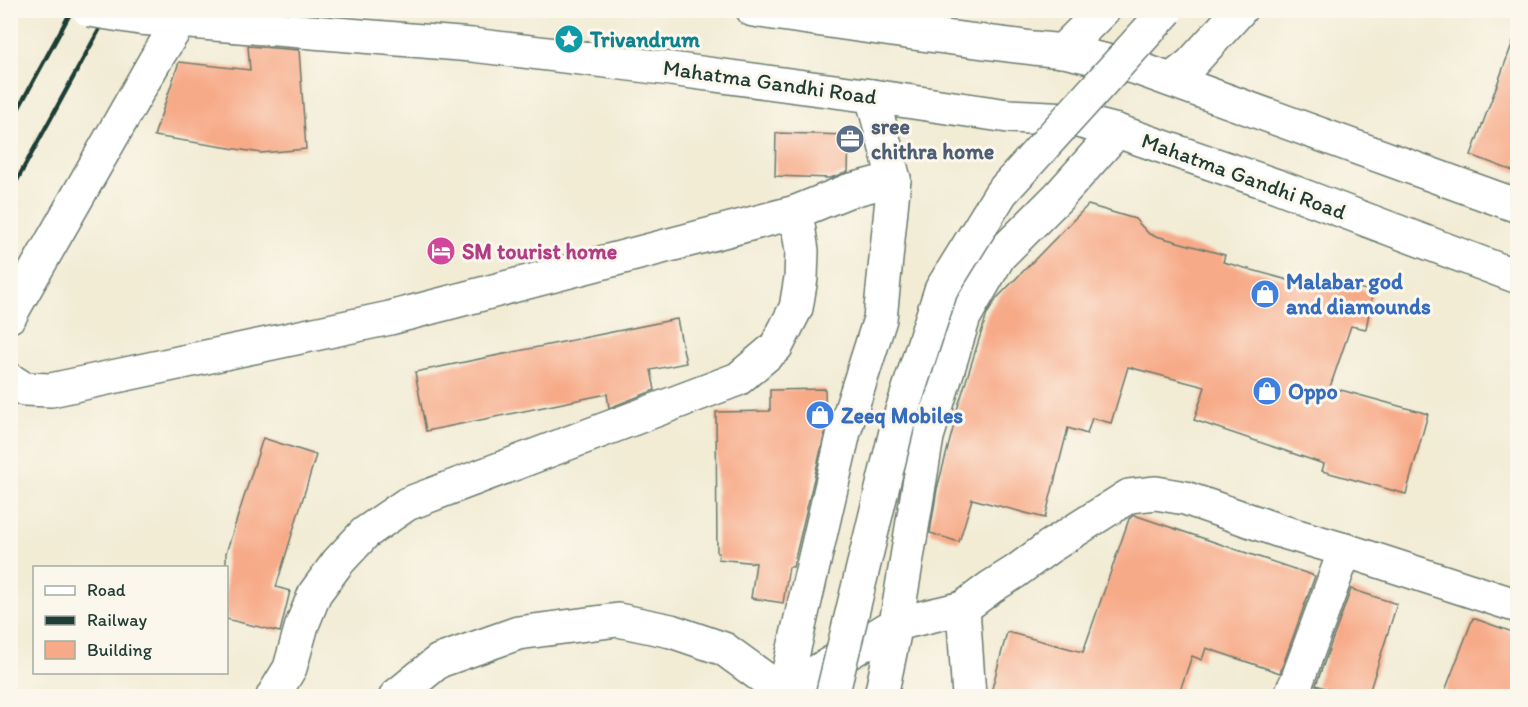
<svg xmlns="http://www.w3.org/2000/svg" width="1528" height="707" viewBox="0 0 1528 707" font-family="Itim,sans-serif">
<style>
.building{fill:#f7aa88}
.lines{fill:none;stroke-linecap:round;stroke-linejoin:round}
.minor-casing{stroke:#697a6c;stroke-width:36}
.major-casing{stroke:#697a6c;stroke-width:36}
.minor{stroke:#fff;stroke-width:33}
.major{stroke:#fff;stroke-width:33}
.rail{stroke:#1f3d34;stroke-width:4.5}
.major-bridge-casing{stroke:#697a6c;stroke-width:36;stroke-linecap:butt}
.major-bridge{stroke:#fff;stroke-width:33}
.labels{text-anchor:middle;dominant-baseline:central;stroke-width:6;stroke-linejoin:round;paint-order:stroke}
.culture-label{font-size:22px;font-weight:bold;fill:#0d838f;stroke:#fbf7ec;text-anchor:start}
.street-label{font-size:22px;fill:#1f3d34;stroke:#fbf7ec}
.service-label{font-size:22px;font-weight:bold;fill:#4e5e75;stroke:#fbf7ec;text-anchor:start}
.hotel-label{font-size:22px;font-weight:bold;fill:#b23c85;stroke:#fbf7ec;text-anchor:start}
.shop-label{font-size:22px;font-weight:bold;fill:#366cbe;stroke:#fbf7ec;text-anchor:start}
</style>
<rect width="100%" height="100%" fill="#fbf7ec"/>
<filter id="ink" filterUnits="userSpaceOnUse"><feTurbulence type="fractalNoise" baseFrequency=".0167" numOctaves="2"/><feDisplacementMap in="SourceGraphic" scale="12" xChannelSelector="R" yChannelSelector="G"/><feConvolveMatrix kernelMatrix="1 2 1 2 8 2 1 2 1" color-interpolation-filters="sRGB"/></filter>
<filter id="wash" filterUnits="userSpaceOnUse"><feTurbulence type="fractalNoise" baseFrequency=".008" numOctaves="4" result="noise"/><feDisplacementMap in="SourceGraphic" scale="24" xChannelSelector="R" yChannelSelector="G"/><feGaussianBlur stdDeviation="1.35" result="paint"/><feColorMatrix in="noise" values="0 0 0 0 0 0 0 0 0 0 0 0 0 0 0 0 0 1.4 0 .05"/><feComposite in="paint" operator="in"/></filter>
<g filter="url(#wash)">
<rect width="100%" height="100%" fill="#f2ecd5"/>
<g id="blocks">
<!-- building -->
<g class="building">
<polygon points="1514,39 1518,40 1518,173 1471,155"/>
<polygon points="248,46 299,50 306,149 261,153 154,136 179,62 250,70"/>
<polygon points="776,133 849,135 848,172 830,178 775,176"/>
<polygon points="1088,205 1135,219 1149,234 1225,255 1223,262 1295,282 1296,277 1373,291 1366,329 1351,326 1330,387 1428,414 1406,494 1322,471 1324,464 1194,420 1205,387 1128,367 1111,423 1092,418 1087,434 1068,428 1045,518 972,499 959,542 930,533 937,489 956,417 955,416 987,314 997,298"/>
<polygon points="677,319 686,363 651,370 655,390 609,408 607,394 426,431 415,372"/>
<polygon points="825,389 826,428 793,567 789,567 783,603 751,598 756,563 718,559 719,553 717,553 716,412 770,411 770,390"/>
<polygon points="263,438 316,455 276,587 290,591 280,632 226,619 226,553"/>
<polygon points="1134,515 1315,576 1280,673 1206,648 1202,660 1192,656 1178,696 990,696 1007,632 1083,652 1129,519"/>
<polygon points="1351,589 1397,604 1368,696 1350,696 1316,685"/>
<polygon points="1473,618 1518,634 1518,696 1443,696"/>
</g>
</g>
</g>
<g filter="url(#ink)">
<use href="#blocks" fill-opacity="0" stroke="#697a6c" stroke-width="1.5"/>
<g class="lines">
<!-- minor casing -->
<g class="minor-casing">
<g id="minor">
<polyline points="1062,51 1103,10"/>
<polyline points="1171,80 1190,65 1240,10"/>
<polyline points="10,316 14,308 156,59 180,21"/>
<polyline points="10,380 24,389 51,390 390,318 796,212 848,191 894,179"/>
<polyline points="963,608 991,587 1015,572 1049,547 1129,496 1156,493 1185,498 1280,531 1345,550 1518,606"/>
<polyline points="773,685 785,691 896,624 963,608 969,696"/>
<polyline points="273,696 290,668 302,625 315,593 338,562 365,533 407,504 738,379 776,347 796,308 801,278 802,251 796,212"/>
<polyline points="396,696 439,661 518,633 618,620 671,631 724,649 772,684"/>
<polyline points="783,696 844,432 880,319 894,179 872,96"/>
<polyline points="881,696 896,624 927,437 964,317 999,256 1059,196 1117,131"/>
<polyline points="1290,696 1297,681 1345,550"/>
</g>
</g>
<!-- major casing -->
<g class="major-casing">
<g id="major">
<polyline points="753,10 913,33 1033,48 1064,51 1137,68 1518,206"/>
<polyline points="140,18 472,45 663,68 872,96 1008,116 1070,119 1117,131 1277,186 1518,277"/>
</g>
</g>
<!-- minor -->
<use href="#minor" class="minor"/>
<!-- major -->
<use href="#major" class="major"/>
<!-- rail -->
<g class="rail">
<polyline points="10,124 72,10"/>
<polyline points="10,193 110,10"/>
</g>
<!-- major-bridge casing -->
<g class="major-bridge-casing">
<g id="major-bridge">
<polyline points="89,10 140,18"/>
<polyline points="832,696 898,423 941,290 1001,193 1167,10"/>
</g>
</g>
<!-- major-bridge -->
<use href="#major-bridge" class="major-bridge"/>
</g>
</g>
<!-- icons -->
<defs>
<g id="sight-disc" transform="scale(1.5)"><circle r="9.5" fill="#0f9aa8" stroke="#fbf7ec"/><path d="M0-6L1.8-2.2L6-1.7L2.9 1.2L3.7 5.4L0 3.3L-3.7 5.4L-2.9 1.2L-6-1.7L-1.8-2.2Z" fill="#fff"/></g>
<g id="office-disc" transform="scale(1.5)"><circle r="9.5" fill="#5c6f8a" stroke="#fbf7ec"/><path d="M-6-3h4V-5.5h4V-3h4V5H-6ZM-1-4.5V-3h2v-1.5ZM-6 0V1H6V0Z" fill="#fff"/></g>
<g id="hotel-disc" transform="scale(1.5)"><circle r="9.5" fill="#d1479c" stroke="#fbf7ec"/><path d="M-6-4.5h1.5V1H6V5H4.5V3h-9V5H-6ZM-4 0a1.8 1.8 0 1 1 3.6 0ZM.5 0V-2.5h3Q6-2.5 6 0Z" fill="#fff"/></g>
<g id="shop-disc" transform="scale(1.5)"><circle r="9.5" fill="#3f7fe0" stroke="#fbf7ec"/><path d="M-5-2.5h2.3a2.7 3.5 0 0 1 5.4 0H5L5.5 6h-11ZM-1.5-2.5h3a1.5 2.3 0 0 0-3 0Z" fill="#fff"/></g>
</defs>
<g fill-rule="evenodd">
<use href="#sight-disc" x="569" y="39"/>
<use href="#office-disc" x="850" y="139"/>
<use href="#hotel-disc" x="441" y="251"/>
<use href="#shop-disc" x="1265" y="294"/>
<use href="#shop-disc" x="1267" y="391"/>
<use href="#shop-disc" x="820" y="415"/>
</g>
<g class="labels">
<!-- culture labels -->
<g class="culture-label">
<text x="590" y="39">Trivandrum</text>
</g>
<!-- street labels -->
<g class="street-label">
<text transform="translate(770 82) rotate(8)">Mahatma Gandhi Road</text>
<text transform="translate(1244 176) rotate(20)">Mahatma Gandhi Road</text>
</g>
<!-- service labels -->
<g class="service-label">
<text x="871" y="126">sree<tspan x="871" dy="25">chithra home</tspan></text>
</g>
<!-- hotel labels -->
<g class="hotel-label">
<text x="462" y="251">SM tourist home</text>
</g>
<!-- shop labels -->
<g class="shop-label">
<text x="1286" y="281">Malabar god<tspan x="1286" dy="25">and diamounds</tspan></text>
<text x="1288" y="391">Oppo</text>
<text x="841" y="415">Zeeq Mobiles</text>
</g>
</g>
<!-- margin -->
<rect width="1528" height="707" fill="none" stroke="#fbf7ec" stroke-width="36"/>
<!-- legend -->
<rect x="33" y="566" width="195" height="108" fill="#fbf7ec" stroke="#a3ada2" stroke-width="1.5"/>
<rect x="45" y="586" width="30" height="9" fill="#ffffff" stroke="#a3ada2" stroke-width="1.5"/>
<text x="87" y="596" font-size="18" fill="#1f3d34">Road</text>
<rect x="45" y="616" width="30" height="9" fill="#1f3d34" stroke="#a3ada2" stroke-width="1.5"/>
<text x="87" y="626" font-size="18" fill="#1f3d34">Railway</text>
<rect x="45" y="641" width="30" height="18" fill="#f7aa88" stroke="#a3ada2" stroke-width="1.5"/>
<text x="87" y="656" font-size="18" fill="#1f3d34">Building</text>
</svg>
